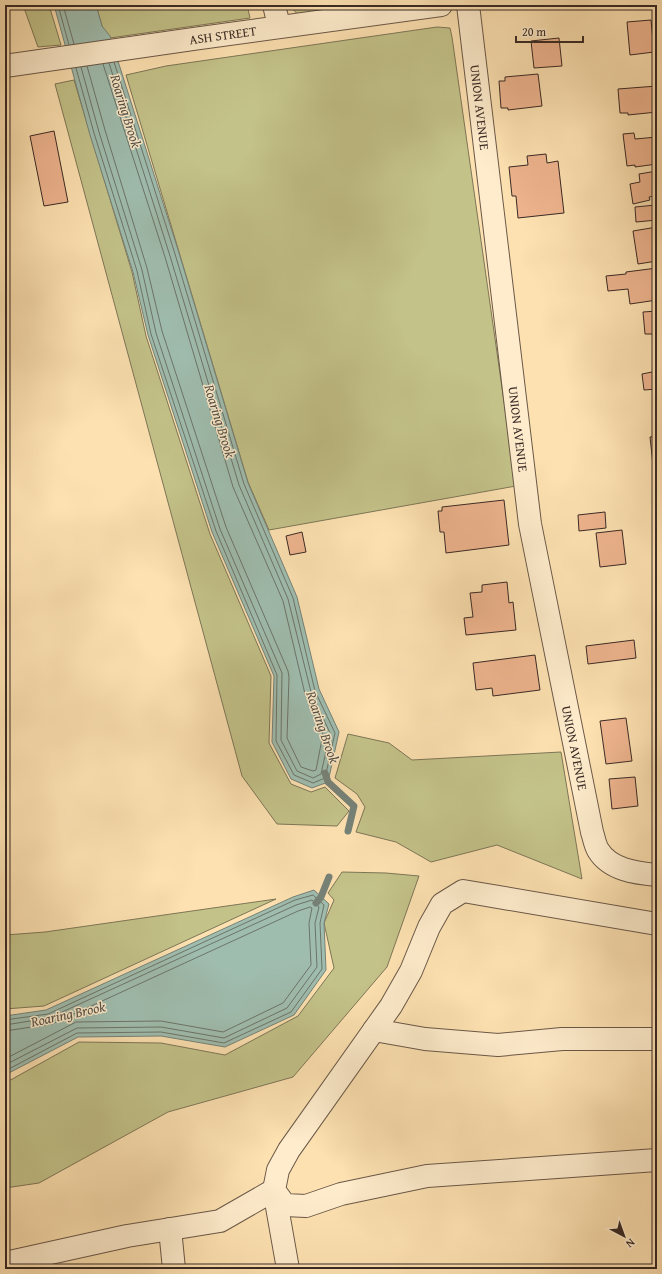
<svg xmlns="http://www.w3.org/2000/svg" width="662" height="1274" viewBox="0 0 662 1274" font-family="'Gentium Book Plus',serif">
<style>
.green{fill:#c3c289;stroke:#7e7657}
.water{fill:#9fbdaf;stroke:#768278}
.lines{fill:none;stroke-linecap:round;stroke-linejoin:round}
.shore{stroke:#6c746a;stroke-width:1}
.stream{stroke:#768278;stroke-width:7}
.building{fill:#eeb48e;stroke:#392a25}
.minor-casing{stroke:#6a5848;stroke-width:24}
.minor{stroke:#feeccc;stroke-width:22}
.labels{text-anchor:middle;dominant-baseline:central;stroke-width:3;stroke-linejoin:round;paint-order:stroke}
.street-label{font-size:13px;fill:#392a25;stroke:#feeccc}
.water-label{font-size:14px;font-style:italic;fill:#524f48;stroke:#feeccc}
</style>
<rect width="100%" height="100%" fill="#fde1b1"/>
<filter id="stains"><feTurbulence type="fractalNoise" baseFrequency=".005" numOctaves="4"/><feColorMatrix values="0 0 0 0 .2 0 0 0 0 .09 0 0 0 0 .02 0 0 0 .5 -.17"/></filter>
<radialGradient id="worn" r=".72"><stop offset=".6" stop-color="#630" stop-opacity="0"/><stop offset="1" stop-color="#630" stop-opacity=".3"/></radialGradient>
<!-- green -->
<g class="green">
<polygon points="23,5 49,5 61,45 38,47"/>
<polygon points="96,5 247,5 250,18 110,38 102,26"/>
<polygon points="289,5 405,5 303,20"/>
<polygon points="437,27 450,28 452,37 516,486 269,530 248,482 126,75 166,66"/>
<polygon points="74,80 132,272 146,336 210,534 271,676 269,743 291,784 311,792 325,787 349,811 337,826 277,824 242,776 55,84"/>
<polygon points="348,734 389,743 412,760 561,752 582,879 497,845 431,862 396,842 356,832 365,807 357,794 335,778"/>
<polygon points="342,872 386,873 419,876 387,967 293,1077 168,1112 39,1183 5,1188 5,1083 79,1042 161,1043 225,1055 298,1016 334,968 324,923 334,900 328,893"/>
<polygon points="276,899 44,1006 5,1009 5,935 45,932"/>
</g>
<!-- water -->
<g class="water">
<polygon points="54,5 96,5 102,26 110,36 179,253 248,483 297,597 319,689 339,732 328,782 312,788 291,779 272,742 274,676 212,532 148,335 133,272 90,135"/>
<polygon points="314,890 329,904 324,923 326,970 294,1015 225,1047 161,1036 78,1037 5,1075 5,1016 46,1010 293,897"/>
</g>
<g class="lines">
<!-- shore -->
<g class="shore">
<polyline points="58,5 69,45"/>
<polyline points="63,5 74,44"/>
<polyline points="87,66 105,130 147,268 162,331 226,527 288,671 289,677 287,738 301,767 313,771 316,770 323,734 305,694 283,601 233,487 165,257 103,64"/>
<polyline points="81,67 99,132 142,270 156,333 220,529 282,673 281,740 297,771 313,778 321,774 330,733 311,692 288,599 239,485 170,256 109,63"/>
<polyline points="76,68 94,133 137,271 151,334 216,531 277,675 276,741 294,775 313,783 325,778 335,733 315,691 293,598 244,484 175,254 114,62"/>
<polyline points="5,1020 48,1014 295,900 313,895 324,905 320,923 322,969 291,1012 224,1043 161,1032 77,1033 5,1071"/>
<polyline points="5,1025 49,1018 296,905 312,900 319,907 315,923 317,967 287,1008 224,1038 161,1027 77,1028 5,1065"/>
<polyline points="5,1031 52,1024 298,911 310,907 312,908 309,923 311,965 283,1003 223,1032 161,1021 76,1022 5,1059"/>
</g>
<!-- stream -->
<g class="stream">
<polyline points="325,773 328,782 354,806 348,831"/>
<polyline points="316,903 321,897 329,877"/>
</g>
</g>
<!-- building -->
<g class="building">
<polygon points="651,20 654,52 630,55 627,22"/>
<polygon points="559,38 562,66 534,68 531,41"/>
<polygon points="538,74 542,106 508,110 508,108 501,108 499,81 505,81 505,77"/>
<polygon points="657,86 657,112 628,115 628,113 620,113 618,89"/>
<polygon points="54,131 68,202 44,206 30,136"/>
<polygon points="634,133 635,139 657,137 657,164 635,167 635,165 627,166 623,134"/>
<polygon points="546,154 547,163 558,161 564,213 518,218 516,196 512,196 509,167 528,165 527,156"/>
<polygon points="657,171 657,196 649,197 650,200 633,204 630,184 640,182 639,174"/>
<polygon points="656,205 657,220 636,222 635,207"/>
<polygon points="657,227 657,261 638,264 633,231"/>
<polygon points="657,268 657,300 630,304 628,289 608,291 606,276 626,274 626,272"/>
<polygon points="657,311 657,340 653,340 653,334 645,334 643,312"/>
<polygon points="657,371 657,389 644,390 642,374"/>
<polygon points="657,436 657,473 654,473 650,437"/>
<polygon points="504,500 509,545 446,553 444,532 440,532 438,511 442,511 442,507"/>
<polygon points="605,512 606,528 579,531 578,515"/>
<polygon points="622,530 626,564 600,567 596,533"/>
<polygon points="302,532 306,552 290,555 286,536"/>
<polygon points="507,582 509,603 513,602 516,630 466,635 464,618 473,617 470,593 482,592 482,585"/>
<polygon points="634,640 636,658 588,664 586,646"/>
<polygon points="535,655 540,690 493,696 492,688 476,690 473,663"/>
<polygon points="626,718 632,761 606,764 600,721"/>
<polygon points="635,777 638,806 612,809 609,779"/>
</g>
<g class="lines">
<!-- minor casing -->
<g class="minor-casing">
<g id="minor">
<polyline points="274,5 279,26"/>
<path id="s1" d="M 468,5 L 530,524 L 592,832 C 594,838 595,845 598,850 C 610,870 636,873 657,875"/>
<path id="s2" d="M 5,66 C 150,45 296,24 441,5"/>
<polyline points="657,924 463,891 442,904 429,927 411,971 391,1006 289,1150 278,1170 274,1190 285,1205 306,1206 341,1194 427,1176 657,1160"/>
<polyline points="374,1030 425,1039 498,1045 562,1039 657,1039"/>
<polyline points="170,1229 174,1269"/>
<polyline points="5,1263 127,1236 220,1221 274,1190 288,1269"/>
</g>
</g>
<!-- minor -->
<use href="#minor" class="minor"/>
</g>
<g class="labels">
<!-- street labels -->
<g class="street-label">
<text stroke="none"><textPath href="#s2" startOffset="220">ASH STREET</textPath></text>
<text stroke="none"><textPath href="#s1" startOffset="103">UNION AVENUE</textPath></text>
<text stroke="none"><textPath href="#s1" startOffset="427">UNION AVENUE</textPath></text>
<text stroke="none"><textPath href="#s1" startOffset="751">UNION AVENUE</textPath></text>
</g>
<!-- water labels -->
<g class="water-label">
<text transform="translate(126 111) rotate(73)">Roaring Brook</text>
<text transform="translate(220 421) rotate(73)">Roaring Brook</text>
<text transform="translate(323 727) rotate(71)">Roaring Brook</text>
<text transform="translate(68 1014) rotate(-12)">Roaring Brook</text>
</g>
</g>
<!-- margin -->
<rect width="662" height="1274" fill="none" stroke="#fde1b1" stroke-width="20"/>
<rect x="6" y="6" width="650" height="1262" fill="none" stroke="#392a25" stroke-width="2"/>
<rect x="10" y="10" width="642" height="1254" fill="none" stroke="#392a25"/>
<!-- north arrow -->
<g transform="translate(624 1236) rotate(139)" stroke="#feeccc" stroke-width="3" paint-order="stroke">
<path d="M0-3L7 15L0 10L-7 15Z" fill="#392a25"/>
<text y="-6" font-size="11" font-weight="bold" text-anchor="middle" fill="#392a25">N</text>
</g>
<!-- scale -->
<path d="M516 36v6h67v-6" fill="none" stroke="#392a25" stroke-width="2"/>
<text x="522" y="36" font-size="12" fill="#392a25" stroke="#feeccc" stroke-width="3" paint-order="stroke">20 m</text>
<rect width="100%" height="100%" filter="url(#stains)"/>
<rect width="100%" height="100%" fill="url(#worn)"/>
</svg>
